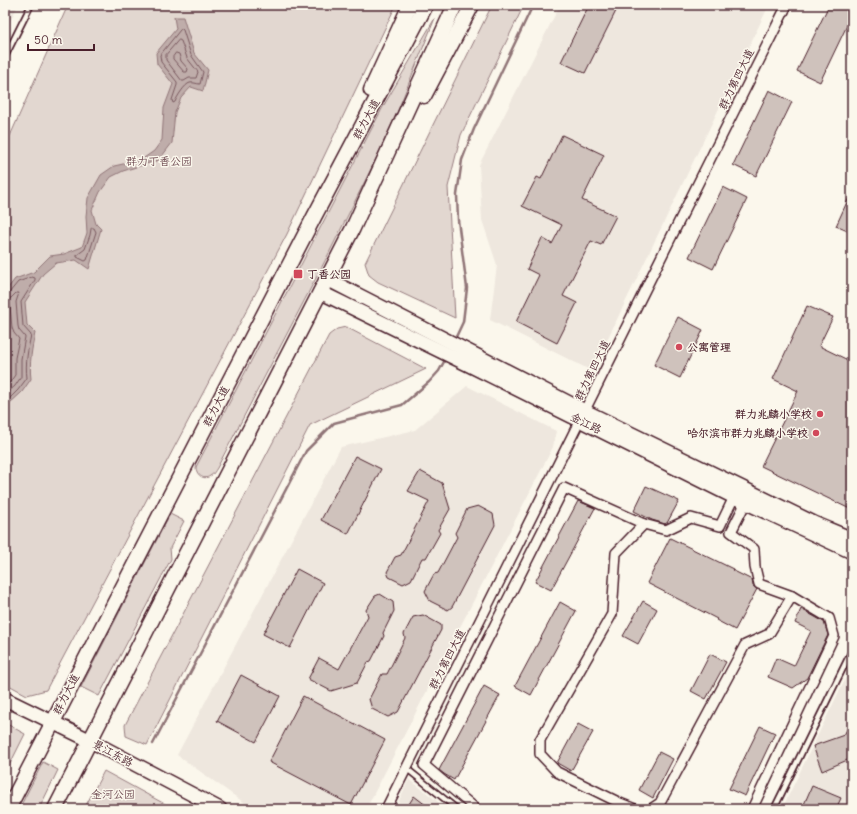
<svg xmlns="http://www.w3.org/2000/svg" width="857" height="814" viewBox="0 0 857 814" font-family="Delius,'LXGW WenKai TC',sans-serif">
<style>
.built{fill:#eee7de}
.green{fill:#e2d7d0;stroke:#967b7e}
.water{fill:#bfadaa;stroke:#907477}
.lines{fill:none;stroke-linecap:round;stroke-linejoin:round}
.shore{stroke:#79585e;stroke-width:1}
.stream{stroke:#907477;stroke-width:2.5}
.building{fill:#cfc2bc;stroke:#4a1f2b}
.lane-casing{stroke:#4a1f2b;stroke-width:8}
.street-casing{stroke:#4a1f2b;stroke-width:12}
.secondary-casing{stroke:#4a1f2b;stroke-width:16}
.primary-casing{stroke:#4a1f2b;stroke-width:17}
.lane{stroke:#fbf7ec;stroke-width:4.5}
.street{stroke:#fbf7ec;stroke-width:9}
.secondary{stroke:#fbf7ec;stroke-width:13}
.primary{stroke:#fbf7ec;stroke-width:14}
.poi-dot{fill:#d1495b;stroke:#fbf7ec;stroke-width:1.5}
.labels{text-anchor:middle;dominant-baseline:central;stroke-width:3;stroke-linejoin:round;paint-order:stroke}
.street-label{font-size:11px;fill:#4a1f2b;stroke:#fbf7ec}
.park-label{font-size:11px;fill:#704d54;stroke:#fbf7ec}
.poi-label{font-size:11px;font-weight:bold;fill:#4a1f2b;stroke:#fbf7ec;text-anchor:start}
</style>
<rect width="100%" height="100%" fill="#fbf7ec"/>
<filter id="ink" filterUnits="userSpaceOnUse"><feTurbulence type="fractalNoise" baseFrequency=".025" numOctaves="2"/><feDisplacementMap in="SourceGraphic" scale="8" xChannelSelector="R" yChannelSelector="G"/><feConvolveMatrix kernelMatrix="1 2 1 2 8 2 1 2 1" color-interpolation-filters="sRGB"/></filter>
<g filter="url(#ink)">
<!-- built -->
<g class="built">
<polygon points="5,5 18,5 5,32"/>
<polygon points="560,5 769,5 592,371 490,320 497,265 482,220 479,165"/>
<polygon points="467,386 556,431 553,447 366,809 253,809 177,755 341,447 415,430"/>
<polygon points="852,665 852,807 851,809 782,809"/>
<polygon points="409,779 447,809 395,809"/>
</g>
<!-- green -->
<g class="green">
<polygon points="68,5 396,5 287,234 46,690 27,695 5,683 5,133 10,136"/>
<polygon points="492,5 524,5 461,135 448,187 455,318 378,282 369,275 365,263"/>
<path d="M 435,18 L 396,115 L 374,163 L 327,257 L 217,468 C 215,471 213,475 210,476 C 203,481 196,474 196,467 L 384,105 Z"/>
<polygon points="346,327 426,369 310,425 147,745 126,736 125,725 329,335 337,329"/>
<polygon points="170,514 184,521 170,548 171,559 99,696 81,687"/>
<polygon points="5,723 25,734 5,774"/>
<polygon points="43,762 58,770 39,809 19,809"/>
<polygon points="104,771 174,809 84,809"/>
</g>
<!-- water -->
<path class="water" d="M 174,17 L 183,17 L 194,53 L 208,70 L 203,91 L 191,87 L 181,98 L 175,112 L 172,143 L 159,160 L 123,171 L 111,177 L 100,192 L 92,210 L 96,224 L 101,229 L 89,269 L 76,260 L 56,263 L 43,274 L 25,302 L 27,325 L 35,333 C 32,348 29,363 31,379 L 22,392 L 9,404 L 5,402 L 5,292 L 15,279 L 34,272 L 50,256 L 64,254 L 82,247 L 87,233 L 86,216 L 88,198 L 101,175 L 114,166 L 141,160 L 154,151 L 162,140 L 164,108 L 173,84 L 157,64 L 156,53 L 176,29 Z"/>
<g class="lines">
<!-- shore -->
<g class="shore">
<path d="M 182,29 L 183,30 L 191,55 L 203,72 L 200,84 C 197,84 193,82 190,83 C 185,84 177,97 175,102 L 173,103 L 172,100 L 177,85 L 177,82 L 161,62 L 160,55 L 180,30 Z"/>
<polygon points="179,40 181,41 187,58 198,72 196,78 189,78 184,81 182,81 166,60 166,55"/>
<polygon points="176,53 179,54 181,61 188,69 187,72 184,72 173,59 173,57"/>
<polygon points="92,228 94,228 96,232 87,260 85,261 77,257 77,255 85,249 90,235 91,229"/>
<path d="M 5,294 L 9,293 L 18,282 L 32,277 L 35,278 L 35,280 L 21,302 L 23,326 L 31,335 C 28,349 25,363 27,378 L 18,390 L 9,399 L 5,399"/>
<polyline points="5,299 11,298 16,293 19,293 16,302 18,326 19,330 25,337 21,359 21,377 15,386 7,393 5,394"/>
<polyline points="5,305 9,305 10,306 12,328 14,333 19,339 15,358 15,375 10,382 5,387"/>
</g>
<!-- stream -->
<g class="stream">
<polyline points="455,339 463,322 467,288 458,220 457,195 462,160 474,129 533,5"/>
<polyline points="153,744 306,451 334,423 402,405 429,382 439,371 446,358"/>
</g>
</g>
<!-- building -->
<g class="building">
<polygon points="589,5 619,5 585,73 561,62"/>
<polygon points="829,5 852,5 852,15 820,82 797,71"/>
<polygon points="769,90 792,102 756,176 733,165"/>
<polygon points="562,135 604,155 582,200 616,216 601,245 591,241 563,296 577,303 557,343 516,322 539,275 527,269 542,238 552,244 562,225 522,206 537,177 541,179"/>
<polygon points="723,187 747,199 713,269 689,257"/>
<polygon points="852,191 852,233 836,226"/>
<polygon points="807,306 833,317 819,346 852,362 852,510 761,466 798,391 773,379"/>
<polygon points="678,317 703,330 680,378 654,365"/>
<polygon points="355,456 381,469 348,534 321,520"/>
<polygon points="420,471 442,483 450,509 438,530 440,533 426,558 422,558 411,580 403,584 389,577 387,572 395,557 401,555 429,501 408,491"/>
<polygon points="646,486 679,501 667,523 665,524 652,520 634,511"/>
<polygon points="578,501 595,508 551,590 535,582"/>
<polygon points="478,506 493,514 495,525 452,607 448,610 430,601 425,591 434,574 438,573 457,537 455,533 467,509"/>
<polygon points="670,538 733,569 732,570 752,580 753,586 757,589 735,630 716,620 717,619 647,583"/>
<polygon points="297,569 323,583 290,648 263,634"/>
<polygon points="380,594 393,602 394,611 383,633 384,636 371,661 368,662 357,683 331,691 308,679 319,658 339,669 368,616 366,610 375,596"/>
<polygon points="643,601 657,609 638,644 623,636"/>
<polygon points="560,602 576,611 531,695 515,686"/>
<polygon points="801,609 824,622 828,635 807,678 793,688 768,677 776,658 794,666 811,631 795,623"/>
<polygon points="423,615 441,625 441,630 398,712 388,717 372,709 369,699 382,674 387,674 405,638 404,634 413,617"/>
<polygon points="710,654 726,662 706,699 691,691"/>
<polygon points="241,675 280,696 256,742 217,721"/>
<polygon points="484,686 500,695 454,780 444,774 439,770"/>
<polygon points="303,696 385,740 351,805 269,762"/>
<polygon points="852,720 852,758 822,771 813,746 844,735"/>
<polygon points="578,724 593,732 571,771 557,763"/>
<polygon points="760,726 775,733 745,796 729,789"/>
<polygon points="659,752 673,759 653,798 639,790"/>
<polygon points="812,786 841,798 836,809 802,809"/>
<polygon points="414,796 431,809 406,809"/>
</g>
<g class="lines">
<!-- lane casing -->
<g class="lane-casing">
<g id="lane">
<polyline points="5,57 31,5"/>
<polyline points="406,768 457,809"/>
<polyline points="774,809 852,650"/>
</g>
</g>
<!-- street casing -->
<g class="street-casing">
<g id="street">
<polyline points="746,502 731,532 754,549 755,567 759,584 792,596 829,618 834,636 752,809"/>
<polyline points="386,809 787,5"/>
<polyline points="476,809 424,765 564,488 644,524 666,530 691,518 720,526 734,497"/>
<polyline points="635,809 620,803 557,772 540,754 540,740 612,614 616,553 644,524"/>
<polyline points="651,809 660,803 745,645 769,634 792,596"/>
</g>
</g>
<!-- secondary casing -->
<g class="secondary-casing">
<g id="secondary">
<polyline points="327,279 585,411 816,524 852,539"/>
<polyline points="320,292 471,366 734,497 852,552"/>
<polyline points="5,699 89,740 220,809"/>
</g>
</g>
<!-- primary casing -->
<g class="primary-casing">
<g id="primary">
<polyline points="371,90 410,5"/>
<polyline points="424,96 472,5"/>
<polyline points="8,809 314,217 426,5"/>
<polyline points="55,809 353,228 455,5"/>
</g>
</g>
<!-- lane -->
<use href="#lane" class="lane"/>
<!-- street -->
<use href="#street" class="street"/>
<!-- secondary -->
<use href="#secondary" class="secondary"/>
<!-- primary -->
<use href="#primary" class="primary"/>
</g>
</g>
<!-- markers -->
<g class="poi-dot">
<rect x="293" y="269" width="10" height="10" rx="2"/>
<circle cx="679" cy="347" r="4"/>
<circle cx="820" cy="414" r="4"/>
<circle cx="816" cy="433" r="4"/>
</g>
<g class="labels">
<!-- street labels -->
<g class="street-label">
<text transform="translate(736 79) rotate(-64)">群力第四大道</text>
<text transform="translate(366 119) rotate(-62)">群力大道</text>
<text transform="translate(592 370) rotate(-64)">群力第四大道</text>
<text transform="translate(216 406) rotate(-63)">群力大道</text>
<text transform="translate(586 423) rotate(26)">金江路</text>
<text transform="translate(447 659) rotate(-63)">群力第四大道</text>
<text transform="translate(66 694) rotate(-63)">群力大道</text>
<text transform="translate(113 753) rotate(28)">景江东路</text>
</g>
<!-- park labels -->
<g class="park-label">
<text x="159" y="161">群力丁香公园</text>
<text x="113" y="794">金河公园</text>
</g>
<!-- poi labels -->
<g class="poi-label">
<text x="307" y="274">丁香公园</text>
<text x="687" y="347">公寓管理</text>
<text x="812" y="414" text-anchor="end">群力兆麟小学校</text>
<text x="808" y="433" text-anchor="end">哈尔滨市群力兆麟小学校</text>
</g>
</g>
<!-- margin -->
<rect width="857" height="814" fill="none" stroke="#fbf7ec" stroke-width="20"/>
<rect x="10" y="10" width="837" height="794" fill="none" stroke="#4a1f2b" stroke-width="1.5" filter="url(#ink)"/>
<!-- scale -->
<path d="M28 44v6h66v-6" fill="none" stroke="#4a1f2b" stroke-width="2"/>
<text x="34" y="44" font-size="12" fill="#4a1f2b" stroke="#fbf7ec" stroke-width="3" paint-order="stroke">50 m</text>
</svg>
